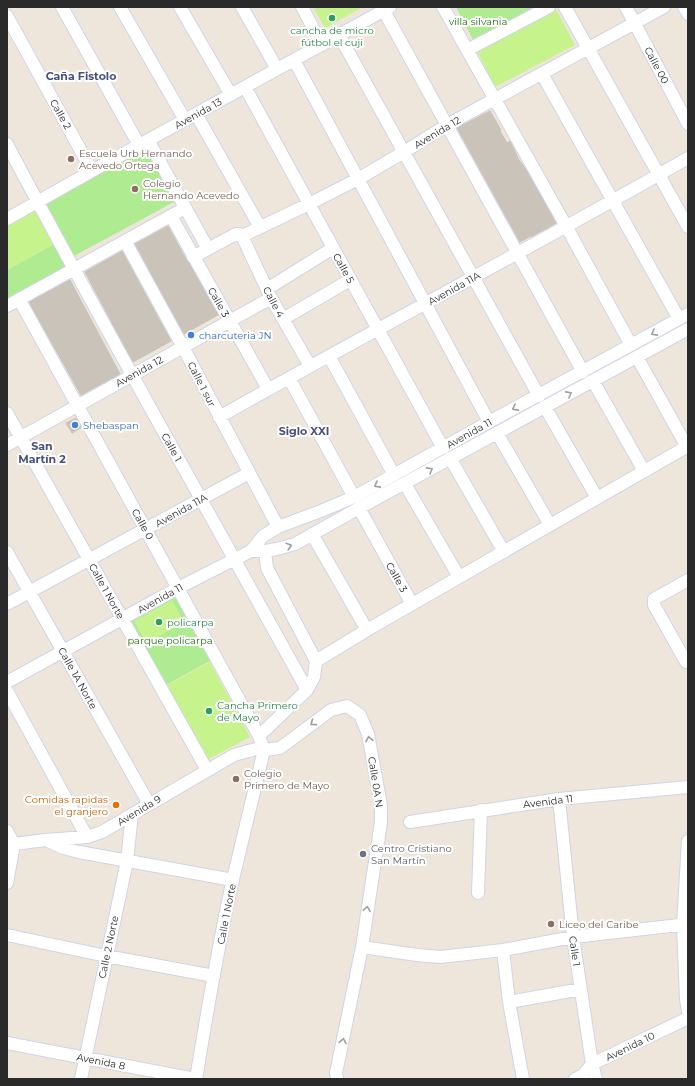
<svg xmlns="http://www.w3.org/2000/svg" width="695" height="1086" viewBox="0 0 695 1086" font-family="Montserrat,sans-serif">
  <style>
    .green { fill: #afeb91 }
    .pitch { fill: #c7f38c }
    .building { fill: #c9c3ba; stroke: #cac2b4 }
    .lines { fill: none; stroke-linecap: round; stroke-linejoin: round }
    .minor-casing { stroke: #d0d4e5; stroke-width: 14 }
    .minor { stroke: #fff; stroke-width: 12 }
    .oneway { stroke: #9f9f9f }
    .leisure-dot { fill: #2e9e5b; stroke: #fff; stroke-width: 1.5 }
    .education-dot { fill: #8d6e63; stroke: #fff; stroke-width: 1.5 }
    .shop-dot { fill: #3f7fe0; stroke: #fff; stroke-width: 1.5 }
    .food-dot { fill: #e8710a; stroke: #fff; stroke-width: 1.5 }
    .worship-dot { fill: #6b7280; stroke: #fff; stroke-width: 1.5 }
    .labels { text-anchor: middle; stroke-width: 4; stroke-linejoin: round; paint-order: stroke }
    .park-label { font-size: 10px; fill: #257012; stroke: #fff }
    .leisure-label { font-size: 10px; fill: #27864d; stroke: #fff; text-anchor: start }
    .street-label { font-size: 10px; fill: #2a2a2a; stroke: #fff }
    .education-label { font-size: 10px; fill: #785e54; stroke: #fff; text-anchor: start }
    .shop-label { font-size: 10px; fill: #366cbe; stroke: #fff; text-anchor: start }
    .food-label { font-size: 10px; fill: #c56008; stroke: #fff; text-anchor: end }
    .worship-label { font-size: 10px; fill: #5b616d; stroke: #fff; text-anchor: start }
    .neighbourhood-label { font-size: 11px; font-weight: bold; fill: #465080; stroke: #fff }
  </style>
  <rect width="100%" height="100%" fill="#eee6db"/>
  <path class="green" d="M456,7h78l-61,33z
    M143,144l31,58 -100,54 -30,-54z
    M56,243l13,23 -62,35v-31z
    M174,595l36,66 -44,24 -36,-67z"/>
  <path class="pitch" d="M313,7h50l-38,21z
    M556,9l19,36 -80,42 -18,-36z
    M36,207l20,36 -49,27v-46z
    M172,600l12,23 -38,20 -12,-22z
    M210,662l40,75 -43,23 -40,-75z"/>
  <path class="building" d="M490,111l11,19 -1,1 7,12 3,-2 9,19 7,9 30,54 -25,14v-1l-11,6 -63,-114z
    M168,226l19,35 2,2 29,52 -34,19 -49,-90z
    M122,251l49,90 -38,21 -48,-90z
    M70,280l50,94 -39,21 -52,-93z
    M76,418l5,10 -9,5 -6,-10z"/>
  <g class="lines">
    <defs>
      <path id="minor" d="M62,7l77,138
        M120,7l65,113
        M180,7l51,88
        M242,7l35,62
        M302,7l20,38
        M443,7l123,219 65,119
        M565,7l123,220
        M626,7l62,117
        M684,7l4,7
        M384,11l199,361
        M7,16l85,155
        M339,35l200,361
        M467,50l82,-43
        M294,60l195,362
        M542,74l137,245
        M245,87l198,361
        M196,114l64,113
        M148,140l60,109
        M7,144c47,90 96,178 145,267 52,93 103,187 155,279
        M171,216l97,173
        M7,219l85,-48 298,-164
        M242,236l29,62 39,68
        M125,241l58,106 95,180
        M193,257l43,-23h3l3,2 67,-32 49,-25 46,-27 43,-27 217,-118
        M267,289l66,-41
        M19,299l240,437 5,14
        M7,306l178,-98
        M283,319l67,-39
        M329,356l65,119
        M637,357l50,90
        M289,378l65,119
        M593,381l51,90
        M545,407l52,91
        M7,413l200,357
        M219,417c156,-88 314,-170 469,-259
        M497,433l53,92
        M7,445l264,-147
        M450,458l54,94
        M405,484l54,93
        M359,508l53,96
        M312,534l55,96
        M251,551h14l12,-2 18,-5 64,-36 329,-179
        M7,552l142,252
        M7,604l242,-131
        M316,661l51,-31 321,-184
        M686,662l-32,-57v-6l34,-19
        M7,682l171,-94 73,-37 12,-15 15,-9 43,-16 33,-14 135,-75 199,-108
        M7,691l80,146
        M259,736l48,-46 7,-13 2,-16 -49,-93 -2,-17
        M559,799l14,138 19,127 4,15
        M410,822l149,-23 129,-12
        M7,831l7,13 -7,39
        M48,841l15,7 16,4 154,28
        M688,841l-5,84 3,74 2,12
        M7,845l38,-5 42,-3 15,-5 132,-77 22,-6 8,1 16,-2 51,-38 16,-4 13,9 8,19 13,71v17l-19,125 -26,126 1,6
        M478,893l3,-83
        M7,935l99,21 108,20
        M362,947l55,8 23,2 63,-7 70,-13 115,-13
        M503,950l6,52 14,77
        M509,1002l72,-13
        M7,1043l188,36
        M81,1079l46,-218 5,-47
        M196,1079c11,-67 22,-134 37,-200 10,-43 21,-86 31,-129
        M575,1079l8,-4 9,-11 96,-46"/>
    </defs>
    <use href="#minor" class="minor-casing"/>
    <use href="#minor" class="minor"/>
  </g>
  <defs><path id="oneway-chevron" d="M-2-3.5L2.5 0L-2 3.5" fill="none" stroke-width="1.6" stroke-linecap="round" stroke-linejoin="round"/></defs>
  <g class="oneway">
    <use href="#oneway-chevron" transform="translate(654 333) rotate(152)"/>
    <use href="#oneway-chevron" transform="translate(569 394) rotate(-29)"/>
    <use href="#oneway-chevron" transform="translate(515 408) rotate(152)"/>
    <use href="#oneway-chevron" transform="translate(430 470) rotate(-29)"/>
    <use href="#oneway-chevron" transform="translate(377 485) rotate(152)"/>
    <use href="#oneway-chevron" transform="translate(289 546) rotate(-17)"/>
    <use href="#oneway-chevron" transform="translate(313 723) rotate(144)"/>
    <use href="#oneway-chevron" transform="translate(369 739) rotate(-101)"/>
    <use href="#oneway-chevron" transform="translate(367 909) rotate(-81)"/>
    <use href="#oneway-chevron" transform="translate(343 1041) rotate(-79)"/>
  </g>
  <g class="leisure-dot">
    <circle cx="332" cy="18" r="4"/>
    <circle cx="159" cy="622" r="4"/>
    <circle cx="209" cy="711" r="4"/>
  </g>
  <g class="education-dot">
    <circle cx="71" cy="159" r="4"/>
    <circle cx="135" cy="189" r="4"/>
    <circle cx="236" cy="779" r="4"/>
    <circle cx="551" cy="924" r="4"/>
  </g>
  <g class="shop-dot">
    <circle cx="191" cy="335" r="4"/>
    <circle cx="75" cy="425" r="4"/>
  </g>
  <circle class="food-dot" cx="116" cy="805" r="4"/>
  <circle class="worship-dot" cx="363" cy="854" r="4"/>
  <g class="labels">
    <g class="park-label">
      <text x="478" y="25">villa silvania</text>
      <text x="170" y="644">parque policarpa</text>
    </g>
    <g class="leisure-label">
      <text x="332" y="34" text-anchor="middle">cancha de micro<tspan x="332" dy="12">fútbol el cuji</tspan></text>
      <text x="167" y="626">policarpa</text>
      <text x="217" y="709">Cancha Primero<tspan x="217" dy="12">de Mayo</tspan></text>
    </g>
    <g class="street-label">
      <text transform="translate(657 65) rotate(62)" y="4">Calle 00</text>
      <text transform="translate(198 113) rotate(-29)" y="4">Avenida 13</text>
      <text transform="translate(61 114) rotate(61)" y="4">Calle 2</text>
      <text transform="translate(437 132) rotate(-31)" y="4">Avenida 12</text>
      <text transform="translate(344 268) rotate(61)" y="4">Calle 5</text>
      <text transform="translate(454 288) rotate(-29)" y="4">Avenida 11A</text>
      <text transform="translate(219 302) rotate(60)" y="4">Calle 3</text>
      <text transform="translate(274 302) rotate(62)" y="4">Calle 4</text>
      <text transform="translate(139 371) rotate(-29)" y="4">Avenida 12</text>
      <text transform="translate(202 384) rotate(63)" y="4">Calle 1 sur</text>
      <text transform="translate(469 433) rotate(-29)" y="4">Avenida 11</text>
      <text transform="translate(172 447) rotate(61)" y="4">Calle 1</text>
      <text transform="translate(181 510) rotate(-29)" y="4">Avenida 11A</text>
      <text transform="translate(143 524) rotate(61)" y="4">Calle 0</text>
      <text transform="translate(397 577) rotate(61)" y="4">Calle 3</text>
      <text transform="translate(107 591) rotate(61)" y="4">Calle 1 Norte</text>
      <text transform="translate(160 598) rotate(-29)" y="4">Avenida 11</text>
      <text transform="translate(78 678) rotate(61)" y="4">Calle 1A Norte</text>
      <text transform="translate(376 782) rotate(81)" y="4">Calle 0A N</text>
      <text transform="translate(548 801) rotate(-7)" y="4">Avenida 11</text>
      <text transform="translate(139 810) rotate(-31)" y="4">Avenida 9</text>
      <text transform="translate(226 914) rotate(-79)" y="4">Calle 1 Norte</text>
      <text transform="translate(108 947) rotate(-78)" y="4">Calle 2 Norte</text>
      <text transform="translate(575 951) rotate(82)" y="4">Calle 1</text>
      <text transform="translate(630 1046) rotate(-26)" y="4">Avenida 10</text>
      <text transform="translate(101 1061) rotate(11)" y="4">Avenida 8</text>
    </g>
    <g class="education-label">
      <text x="79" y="157">Escuela Urb Hernando<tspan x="79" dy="12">Acevedo Ortega</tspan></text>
      <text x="143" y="187">Colegio<tspan x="143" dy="12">Hernando Acevedo</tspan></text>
      <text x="244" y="777">Colegio<tspan x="244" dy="12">Primero de Mayo</tspan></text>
      <text x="559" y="928">Liceo del Caribe</text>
    </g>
    <g class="shop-label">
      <text x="199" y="339">charcuteria JN</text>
      <text x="83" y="429">Shebaspan</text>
    </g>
    <g class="food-label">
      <text x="108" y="803">Comidas rapidas<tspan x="108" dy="12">el granjero</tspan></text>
    </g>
    <g class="worship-label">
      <text x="371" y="852">Centro Cristiano<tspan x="371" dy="12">San Martín</tspan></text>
    </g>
    <g class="neighbourhood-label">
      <text x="81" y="80">Caña Fistolo</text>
      <text x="304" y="435">Siglo XXI</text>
      <text x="42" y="450">San<tspan x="42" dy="13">Martín 2</tspan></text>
    </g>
  </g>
  <rect width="695" height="1086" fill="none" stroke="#2a2a2a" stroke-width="16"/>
</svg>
